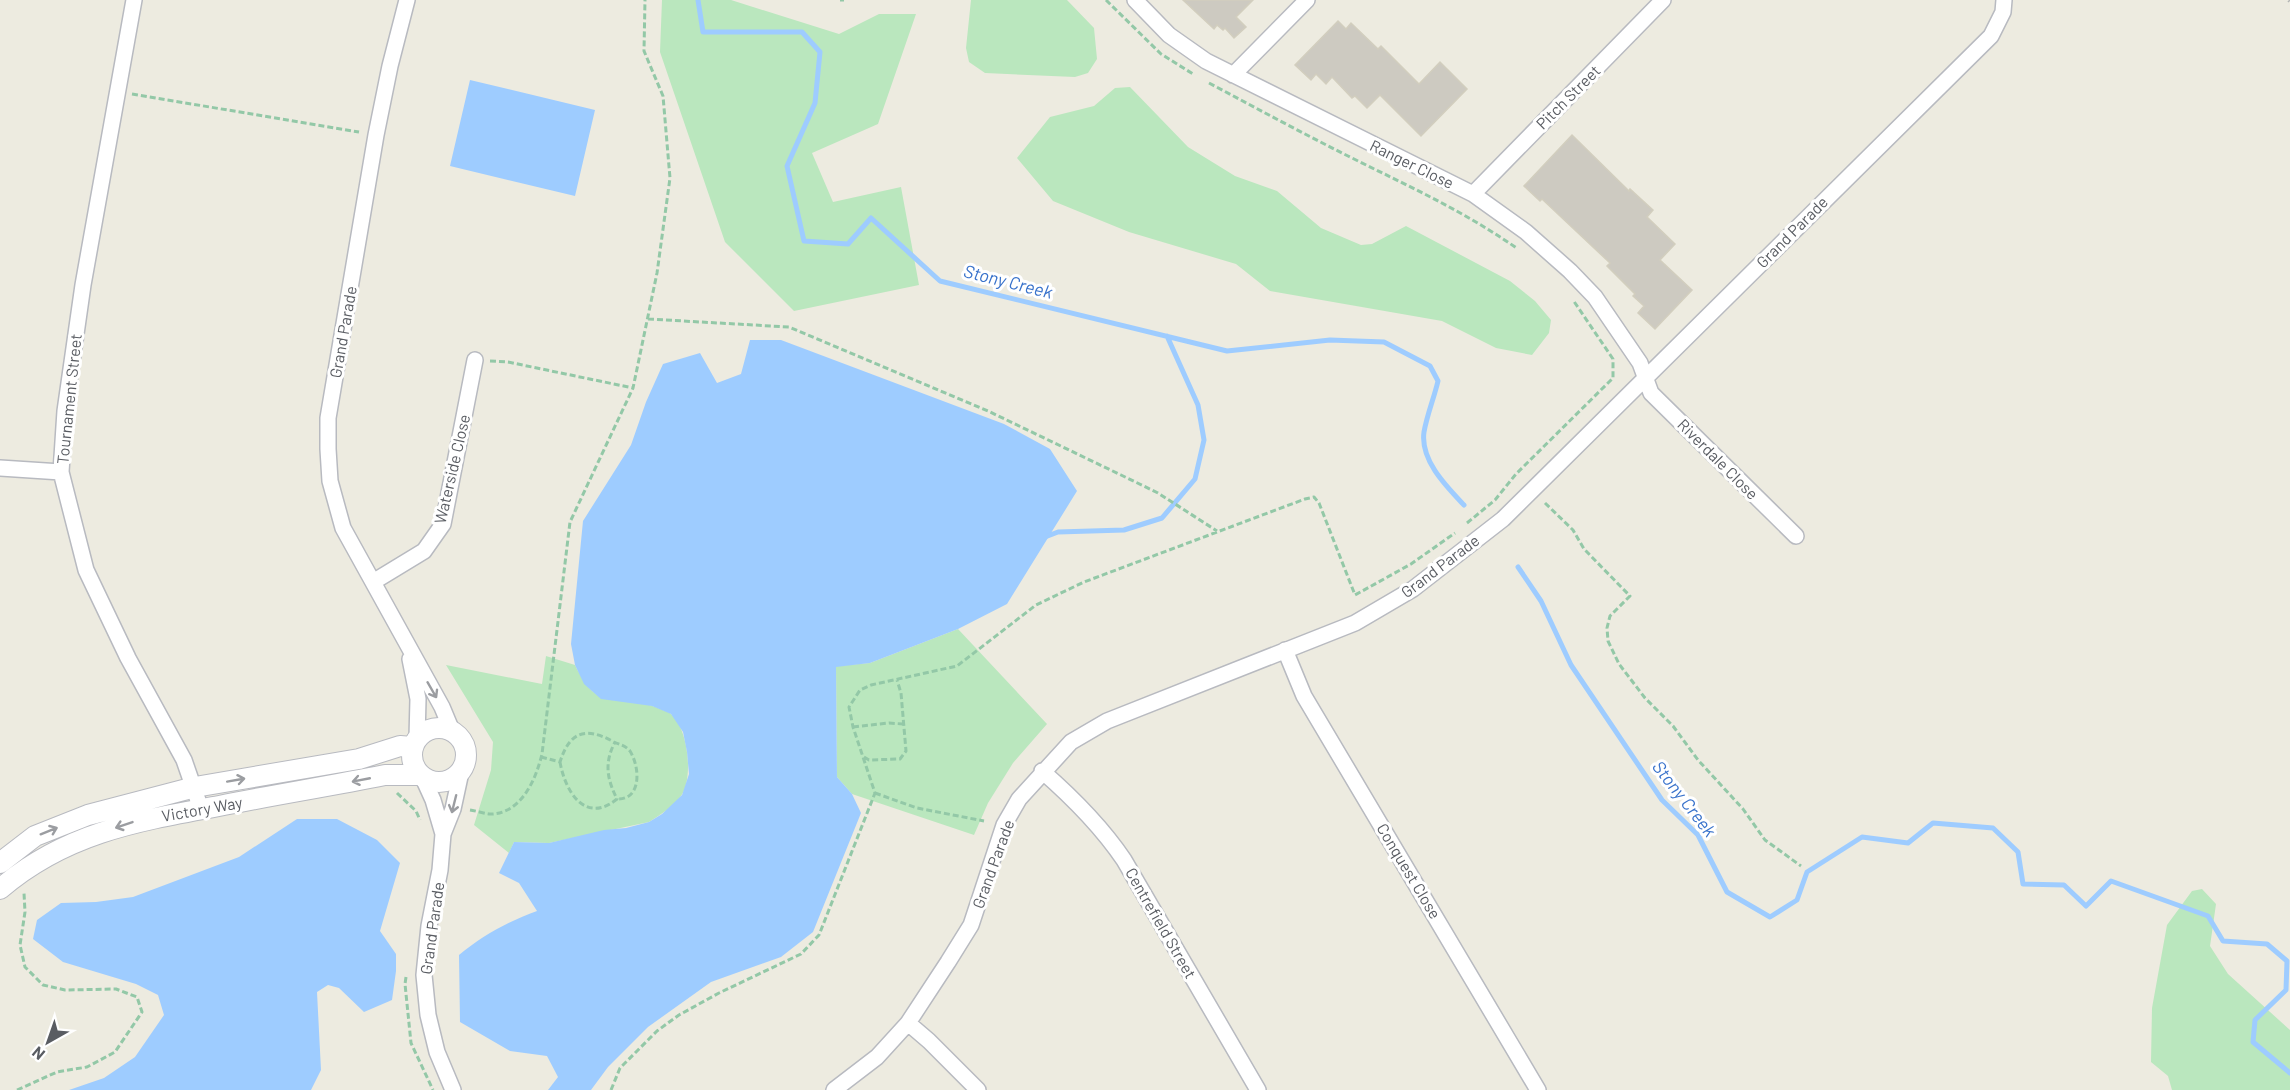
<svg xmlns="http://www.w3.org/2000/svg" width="2290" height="1090" viewBox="0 0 2290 1090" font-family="Barlow,sans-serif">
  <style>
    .green { fill: #bae7be }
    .water { fill: #9eccff }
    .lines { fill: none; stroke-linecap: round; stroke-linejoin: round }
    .stream { stroke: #9eccff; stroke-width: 5 }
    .building { fill: #cdcac1; stroke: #d2cebe; stroke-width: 1.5 }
    .minor-casing { stroke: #b8bac0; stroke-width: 18 }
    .tertiary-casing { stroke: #b8bac0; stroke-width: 22 }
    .path { stroke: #93c8a7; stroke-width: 3; stroke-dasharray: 6 3; stroke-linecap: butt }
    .minor { stroke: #fff; stroke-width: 15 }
    .tertiary { stroke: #fff; stroke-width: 20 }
    .rail { stroke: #b4b5b5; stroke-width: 4.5; stroke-dasharray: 1.5 8; stroke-linecap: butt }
    .oneway { stroke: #9b9da1 }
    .labels { text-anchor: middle; stroke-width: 6; stroke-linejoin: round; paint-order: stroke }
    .street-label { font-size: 16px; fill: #595c62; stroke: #fff }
    .water-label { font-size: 18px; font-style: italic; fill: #3872cb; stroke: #fff }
  </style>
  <rect width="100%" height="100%" fill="#edebe0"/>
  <path class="green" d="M662,0h69l108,34 40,-20h37l-38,110 -66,29 21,49 68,-15 18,98 -125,26 -69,-69 -65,-190z
    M971,0h96l27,28 3,31 -9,14 -13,4 -90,-4 -16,-11 -3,-14z
    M1130,87l58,60 47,29 42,15 44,37 40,17 11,-1 34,-18 104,55 25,20 16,19 -2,13 -17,22 -36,-7 -54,-27 -172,-30 -34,-27 -107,-32 -76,-31 -36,-43 33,-41 44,-11 21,-18z
    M958,629l89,95 -34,39 -25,40 -14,32 -122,-41 -15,-17 -1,-111 34,-3z
    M546,656l29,9c25,52 41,26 83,43 3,2 10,3 13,6 17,14 23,64 10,82 -8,11 -21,19 -32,26l-100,21 -35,-1 -5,11 -35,-28 17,-55 2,-28 -47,-77 96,19z
    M2202,889l14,15 -6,42 18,28 62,56v60h-118l-4,-14 -17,-14 1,-54 15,-83 25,-34z"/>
  <path class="water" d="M470,80l125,30 -20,86 -125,-30z
    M750,340h31l223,84 46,25 27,42 -70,113 -49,25 -88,34 -34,4 1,110 15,17 9,19 -48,119 -32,25 -70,25 -63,45 -40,40 -17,23h-43l10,-13 -11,-21 -37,-5 -50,-29 -1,-67c23,-19 50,-34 78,-44l-18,-28 -20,-10 15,-31 35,1 55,-13 22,-2 23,-6 13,-8 20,-19 7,-21 -2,-22 -4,-20 -12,-18 -19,-8 -51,-7 -17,-15 -9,-19 -4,-21 12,-123 48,-76 15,-43 17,-38 37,-11 17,30 24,-9z
    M297,819h40l40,21 23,23 -20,68 16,23v17l-4,29 -28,12 -25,-24 -11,-3 -11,7 4,78 -10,20h-242l35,-12 31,-21 29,-42 -6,-20 -22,-11 -73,-22 -30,-23 4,-19 24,-17 35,-1 37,-5 106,-40z"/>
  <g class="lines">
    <path class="stream" d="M698,0l5,32h99l18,20 -5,51 -28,63 17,75 44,3 23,-26 69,63 287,70 103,-11 54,2 46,24 8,15c-4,17 -11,34 -14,51 -4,28 22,54 40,73
      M1045,537l13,-5 66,-2 38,-12 33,-39 9,-39 -6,-35 -31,-69
      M1518,567l23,34 30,64 91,135 36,35 29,57 43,25 27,-17 10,-28 55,-35 46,6 25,-20 60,5 25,24 5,32 41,1 22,21 25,-25 97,35 15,25 44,3 20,17 -1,29 -31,30 -2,22 37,31"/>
  </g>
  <path class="building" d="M1183,0h70l-17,17 10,10 -12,11 -9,-10 -2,2 -6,-5 -3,4z
    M1338,21l8,8 5,-6 27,26 3,-3 38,38 21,-22 27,27 -46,47 -41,-41 -13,13 -12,-12 -3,2 -20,-21 -6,7 -10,-10 -5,6 -16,-15z
    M1572,135l57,56 1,-2 23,21 -6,7 28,27 -15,16 32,30 -37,39 -17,-16 6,-7 -11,-10 2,-2 -28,-28 3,-3 -68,-64 -2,2 -16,-15z"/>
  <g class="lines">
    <defs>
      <path id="minor" d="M134,0l-51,285 -18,126 -4,61 25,98 42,88 56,102 17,49
        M407,0l-17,66 -14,69 -48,283v31l2,32 13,47 99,179 10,24
        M1135,0l34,35 37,26 267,133 53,38 44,39 25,26 45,66 11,30 145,143
        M1233,75l74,-75
        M1473,194l190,-194
        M0,468l61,4
        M373,582l51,-31 19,-27 32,-164
        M1285,650l19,46 234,394
        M410,659l8,40 -1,39
        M1042,771c31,27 59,55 82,89l134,230
        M423,778l10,22 10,34
        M908,1023l21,18 49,49
        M453,1090l-16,-38 -9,-37 -4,-40 5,-49 11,-56 3,-36 10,-25 8,-37
        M834,1090l43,-33 31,-34 40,-61 23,-37 33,-100 15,-26 52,-57 36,-21 248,-98 58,-34 90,-70 488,-483 12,-24 1,-12"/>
      <path id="tertiary" d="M412 755a27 27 0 1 1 54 0a27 27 0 1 1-54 0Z
        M0,863l35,-27 53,-21 107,-28 164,-28 41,-13 12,1
        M0,889c65,-56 137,-68 219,-83 55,-11 111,-20 166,-31h34"/>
    </defs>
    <use href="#minor" class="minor-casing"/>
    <use href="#tertiary" class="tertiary-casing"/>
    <path class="path" d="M840,0h4
      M1106,0l55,54 32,20
      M1209,83c47,25 93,50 139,73 60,30 114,54 170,93
      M132,94l227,38
      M648,319l141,8 199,84 133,64 37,18 59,38
      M490,361l18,1 125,26
      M1545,503l28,27 11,19 46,47 -20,20 -3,12 1,13 11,23 26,34 28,28 25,34 45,49 22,31 36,26
      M1467,523l28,-23 21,-26 97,-96v-19l-40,-59
      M853,727l36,-4 14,1
      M541,757l19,5c10,-32 27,-35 54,-20 6,3 11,3 16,9 10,16 12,49 -13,48
      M864,757l5,3 31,-1 6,-8 -5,-58 -4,-13
      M560,762c5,29 25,63 57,37 -10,-20 -13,-36 -2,-57
      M397,793l19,18 4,9
      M875,793l42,15 67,13
      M470,810c6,1 13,3 19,4 32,1 47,-35 53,-60l28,-232 63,-134 24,-115 13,-95 -7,-82 -19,-45 1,-51
      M406,977l-1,7 6,59 22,47
      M17,1090l40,-18 30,-5 28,-15 27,-40 -5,-15 -21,-8 -51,1 -22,-5 -18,-18 -5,-22 5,-33 -1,-19
      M611,1090l9,-22 37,-37 22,-16 40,-22 82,-39 18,-19 56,-142 -22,-66 -4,-20 11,-17 11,-5 86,-19 79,-61 48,-23 221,-83 9,-2 5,6 36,92 56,-31 44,-31"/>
    <use href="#minor" class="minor"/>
    <use href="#tertiary" class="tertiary"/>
    <path class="rail" d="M2289,0l1,1"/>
  </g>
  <defs><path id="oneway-shaft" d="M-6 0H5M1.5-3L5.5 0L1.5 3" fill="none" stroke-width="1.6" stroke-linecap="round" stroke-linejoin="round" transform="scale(1.5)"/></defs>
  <g class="oneway">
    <use href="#oneway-shaft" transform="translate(432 690) rotate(60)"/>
    <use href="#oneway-shaft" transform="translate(236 780) rotate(-10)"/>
    <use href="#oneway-shaft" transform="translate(361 780) rotate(169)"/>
    <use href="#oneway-shaft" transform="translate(454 804) rotate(104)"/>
    <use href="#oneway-shaft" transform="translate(124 825) rotate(161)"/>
    <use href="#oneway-shaft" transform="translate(49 831) rotate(-22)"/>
  </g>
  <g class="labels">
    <g class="street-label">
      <text transform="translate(1568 97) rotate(-45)" y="6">Pitch Street</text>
      <text transform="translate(1412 164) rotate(26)" y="6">Ranger Close</text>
      <text transform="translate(1792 232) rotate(-45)" y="6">Grand Parade</text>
      <text transform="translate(343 332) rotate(-80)" y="6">Grand Parade</text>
      <text transform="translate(69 399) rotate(-84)" y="6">Tournament Street</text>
      <text transform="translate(1718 459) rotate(45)" y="6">Riverdale Close</text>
      <text transform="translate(452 469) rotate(-77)" y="6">Waterside Close</text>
      <text transform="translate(1440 566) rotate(-37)" y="6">Grand Parade</text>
      <text transform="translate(202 809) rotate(-10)" y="6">Victory Way</text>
      <text transform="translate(993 864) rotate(-70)" y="6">Grand Parade</text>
      <text transform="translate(1409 871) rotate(59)" y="6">Conquest Close</text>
      <text transform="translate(1161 923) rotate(60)" y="6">Centrefield Street</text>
      <text transform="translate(432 928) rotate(-82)" y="6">Grand Parade</text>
    </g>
    <g class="water-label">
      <text transform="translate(1008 282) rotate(14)" y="6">Stony Creek</text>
      <text transform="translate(1684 799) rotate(52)" y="6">Stony Creek</text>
    </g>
  </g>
  <g transform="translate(48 1042) rotate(220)" stroke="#ffffff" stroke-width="4.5" paint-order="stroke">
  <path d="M0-4.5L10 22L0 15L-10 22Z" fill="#595c62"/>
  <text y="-9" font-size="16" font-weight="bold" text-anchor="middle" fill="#595c62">N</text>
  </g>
</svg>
